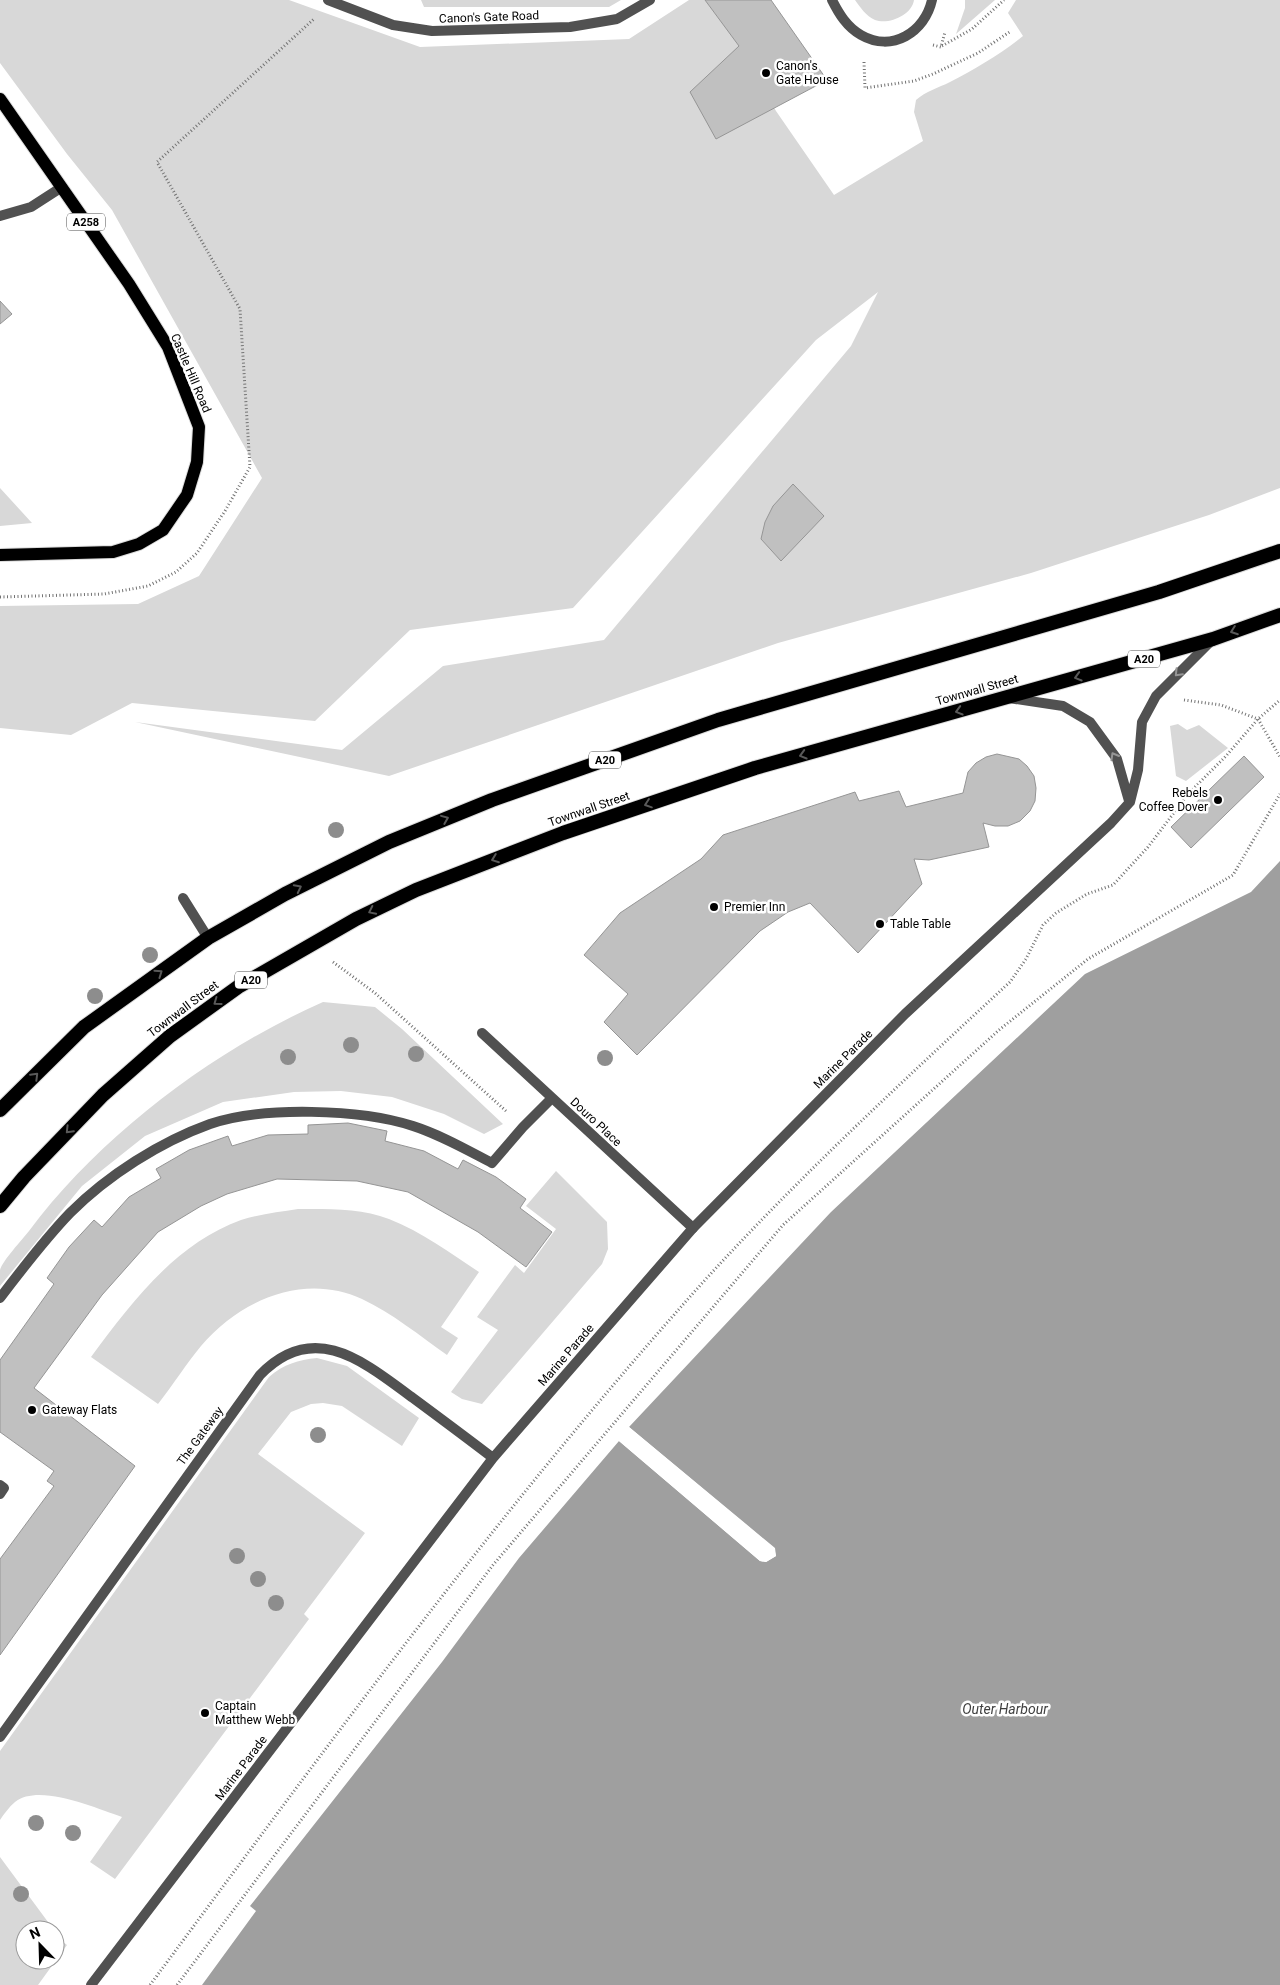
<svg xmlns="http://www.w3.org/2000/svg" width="1280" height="1985" viewBox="0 0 1280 1985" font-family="Roboto,sans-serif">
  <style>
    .green { fill: #d8d8d8 }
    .water { fill: #9f9f9f }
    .pier { fill: #fff }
    .building { fill: #c0c0c0; stroke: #959595 }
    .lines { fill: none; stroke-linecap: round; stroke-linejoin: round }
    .primary-casing { stroke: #dbdbdb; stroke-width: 14 }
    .trunk-casing { stroke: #dbdbdb; stroke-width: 16 }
    .path { stroke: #737373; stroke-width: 3; stroke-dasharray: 1 2.5; stroke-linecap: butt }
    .service { stroke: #515151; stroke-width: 10 }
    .minor { stroke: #515151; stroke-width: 10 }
    .primary { stroke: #000; stroke-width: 12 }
    .trunk { stroke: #000; stroke-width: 14 }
    .tree { fill: #8d8d8d }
    .oneway { stroke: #595959 }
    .oneway2 { stroke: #979797 }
    .poi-dot { fill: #000; stroke: #fff; stroke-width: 2 }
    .labels { text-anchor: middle; stroke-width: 5; stroke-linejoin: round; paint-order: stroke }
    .shield { fill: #fff; stroke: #4c4c4c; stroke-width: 1 }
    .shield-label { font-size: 11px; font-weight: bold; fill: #000 }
    .street-label { font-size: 12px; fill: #000; stroke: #fff }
    .poi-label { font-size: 12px; fill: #000; stroke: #fff; text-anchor: start }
    .water-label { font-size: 14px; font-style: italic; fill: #404040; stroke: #fff }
  </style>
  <rect width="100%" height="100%" fill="#fff"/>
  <path class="green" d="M0,0h289l131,47 209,-8 60,-39h16l34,45 37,66 58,84 89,-54 -9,-29 2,-12c10,-9 22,-12 34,-18 25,-13 51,-28 73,-46l-15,-23 8,-13h264v488l-71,27 -178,58 -253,70 -389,133 -254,-54 207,28 101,-84 161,-26 247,-294 27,-54 -62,48 -243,268 -163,22 -95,91 -183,-18 -61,32 -71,-7v-122l138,-2 61,-28 63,-98 -150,-268 -45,-56 -67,-91z
    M421,0h200l-12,7h-185z
    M855,0h59c-2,15 -25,25 -39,20 -9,-4 -15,-13 -20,-20z
    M965,0h30l-39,34 9,-26z
    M0,488l32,35 -32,3z
    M1178,724l9,6 12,-5 29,23 -42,33 -10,-5 -6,-50z
    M323,1002l52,5 27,22 101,95 -19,10 -40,-20 -52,-17 -51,-6 -47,1 -71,10 -78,34 -63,50 -82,100c0,-5 0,-11 0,-16 3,-10 22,-30 29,-39 72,-96 185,-181 294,-229z
    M556,1171l51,51 1,27 -6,15 -120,140 -20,-5 -11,-7 47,-62 -21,-13 38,-52 9,8 32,-44 -30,-23z
    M298,1209c30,0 63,-1 91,10 33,13 61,34 90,53l-38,55 17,11 -11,17c-27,-19 -55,-42 -85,-56 -58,-27 -122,1 -161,47 -15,18 -28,39 -43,58l-67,-47c40,-54 84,-113 150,-137 19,-6 38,-8 57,-11z
    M317,1358l30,8 72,52 -17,28 -60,-40 -19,-3 -12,1 -20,8 -33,42 107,79 -61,81 5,5 -194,260 -25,-17 32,-45c-27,-9 -83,-34 -107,-15 -6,5 -11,12 -15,18v-69l269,-374c15,-13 29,-17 48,-19z
    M0,1857l48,65 -4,6 2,2h-21v30h30v-24l12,9 -29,40h-38z"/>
  <path class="water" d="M1280,861v1124h-1078l54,-74 -6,-5 192,-244 77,-104 100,-117 141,120 6,1 10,-6 -2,-8 -145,-121 202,-215 254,-238 166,-82z"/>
  <path class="pier" d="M629,1427l146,121 1,8 -10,6 -6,-1 -141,-120 1,-2 141,120 4,1 8,-5 -1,-6 -144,-120z"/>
  <path class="building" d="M705,0h66l56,80 -111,59 -26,-47 49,-46z
    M0,301l12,13 -12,10z
    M793,484l31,32 -43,45 -20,-22 4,-17 8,-16z
    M997,754l22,5 8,7 7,10 2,12 -1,13 -5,10 -10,10 -12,5h-13l-12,-3 6,24 -60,13 -15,-1 8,25 -64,69 -48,-50 -22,9 -28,19 -123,124 -33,-33 24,-28 -44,-39 36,-42 81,-54 22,-24 132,-43 4,9 40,-10 7,16 57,-14 5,-21 8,-9 10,-6z
    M1244,756l20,21 -73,71 -20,-21z
    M348,1123l39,8 -2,10 39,10 34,18 5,-9 33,17 30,22 -6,9 32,24 -26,35 -48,-35 -70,-40 -51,-11 -80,-2 -50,15 -26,12 -43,26 -56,63 -68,93 101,78 -135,189v-96l54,-73 -7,-5 7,-10 -54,-39v-72l54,-76 -7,-6 22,-31 25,-27 8,7 27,-30 32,-19 -5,-9 33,-19 39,-14 4,10 36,-11 40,-1v-9z"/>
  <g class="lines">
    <defs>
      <path id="primary" d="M0,99l129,185 39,63 31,80 -2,35 -10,33 -24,35 -24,14 -26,8 -113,3"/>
      <path id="trunk" d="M0,1110l84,-83 124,-89 77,-44 104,-52 103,-42 226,-80 441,-128 121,-41
        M0,1206l24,-29 79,-82 67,-59 68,-49 118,-68 60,-29 147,-57 192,-65 458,-129 67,-24"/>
    </defs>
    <use href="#primary" class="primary-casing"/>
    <use href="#trunk" class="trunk-casing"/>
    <path class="path" d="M933,45l8,2 4,-15
      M942,46l30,-17 32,-29
      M864,62l1,26 49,-7 19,-7 45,-21 33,-22
      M0,597l104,-3 44,-8 28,-14 21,-19 28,-42 25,-44 -10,-158 -83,-147 158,-144
      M1184,700l37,5 37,14 22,38
      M333,962l42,31 131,118
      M150,1985c178,-240 355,-483 555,-705 96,-105 201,-202 305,-298l16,-23 17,-34 13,-12 31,-19 26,-9 35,-38 41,-54 37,-37 32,-37 22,-19
      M177,1985l316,-420 290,-340 216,-195 89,-71 145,-84 47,-81"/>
    <path class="service" d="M328,0l65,25 39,6 138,-4 47,-8 33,-19
      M832,0c7,14 15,27 29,35 31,18 64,-3 71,-35
      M183,898l25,40
      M482,1033l211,195
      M0,1298c22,-29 45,-59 70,-85 38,-38 90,-71 140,-89 52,-18 151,-15 203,2 28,9 54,24 79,37l31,-36 29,-29
      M0,1485l4,3 -4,6"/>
    <path class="minor" d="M0,216l31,-9 31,-20
      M1009,698l54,8 27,16 27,37 12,42
      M0,1737l260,-362c54,-56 104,-13 153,23 27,20 54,40 80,60
      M91,1985l402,-527 200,-230 212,-214 206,-191 19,-21 8,-32 4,-48 14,-26 55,-55"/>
    <use href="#primary" class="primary"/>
    <use href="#trunk" class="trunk"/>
  </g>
  <g class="tree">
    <circle cx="336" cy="830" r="8"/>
    <circle cx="150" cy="955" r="8"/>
    <circle cx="95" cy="996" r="8"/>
    <circle cx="351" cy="1045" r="8"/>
    <circle cx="416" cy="1054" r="8"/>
    <circle cx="288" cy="1057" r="8"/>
    <circle cx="605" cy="1058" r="8"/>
    <circle cx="318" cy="1435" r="8"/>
    <circle cx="237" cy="1556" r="8"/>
    <circle cx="258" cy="1579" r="8"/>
    <circle cx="276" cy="1603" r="8"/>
    <circle cx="36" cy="1823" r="8"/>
    <circle cx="73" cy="1833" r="8"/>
    <circle cx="21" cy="1894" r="8"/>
  </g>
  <defs><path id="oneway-chevron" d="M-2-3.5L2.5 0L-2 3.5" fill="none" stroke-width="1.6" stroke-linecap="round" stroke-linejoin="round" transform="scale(1.25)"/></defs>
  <g class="oneway">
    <use href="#oneway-chevron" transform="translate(1234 631) rotate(160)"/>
    <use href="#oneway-chevron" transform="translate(1078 677) rotate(164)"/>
    <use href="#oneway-chevron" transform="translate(959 711) rotate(164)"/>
    <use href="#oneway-chevron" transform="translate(803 755) rotate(164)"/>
    <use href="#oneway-chevron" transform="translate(648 804) rotate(161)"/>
    <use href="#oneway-chevron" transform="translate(445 819) rotate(-22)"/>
    <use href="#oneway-chevron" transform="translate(495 859) rotate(159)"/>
    <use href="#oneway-chevron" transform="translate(298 888) rotate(-27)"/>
    <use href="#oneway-chevron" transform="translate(372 911) rotate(154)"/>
    <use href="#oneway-chevron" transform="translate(159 973) rotate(-35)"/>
    <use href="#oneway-chevron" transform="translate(217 1002) rotate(144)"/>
    <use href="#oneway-chevron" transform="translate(35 1076) rotate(-45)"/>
    <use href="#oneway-chevron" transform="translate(69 1130) rotate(134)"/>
  </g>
  <g class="oneway2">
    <use href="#oneway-chevron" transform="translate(1178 673) rotate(134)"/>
    <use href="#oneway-chevron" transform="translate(1114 756) rotate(-120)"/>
  </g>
  <g class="poi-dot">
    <circle cx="766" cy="73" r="5"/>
    <circle cx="1218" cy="800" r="5"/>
    <circle cx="714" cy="907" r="5"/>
    <circle cx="880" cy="924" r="5"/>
    <circle cx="32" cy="1410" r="5"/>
    <circle cx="205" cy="1713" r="5"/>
  </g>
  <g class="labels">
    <g class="shield">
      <rect x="67" y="213.5" width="38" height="17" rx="4"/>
      <rect x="1128" y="650.5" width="32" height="17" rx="4"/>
      <rect x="589" y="751.5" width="32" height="17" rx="4"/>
      <rect x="235" y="971.5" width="32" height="17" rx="4"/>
    </g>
    <g class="shield-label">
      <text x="86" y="226">A258</text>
      <text x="1144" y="663">A20</text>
      <text x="605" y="764">A20</text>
      <text x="251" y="984">A20</text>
    </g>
    <g class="street-label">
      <text transform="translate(489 17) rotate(-2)" y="4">Canon's Gate Road</text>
      <text transform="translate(191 373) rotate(67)" y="4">Castle Hill Road</text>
      <text transform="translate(977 690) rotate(-16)" y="4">Townwall Street</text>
      <text transform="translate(589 809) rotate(-19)" y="4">Townwall Street</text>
      <text transform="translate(183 1009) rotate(-37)" y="4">Townwall Street</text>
      <text transform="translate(843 1059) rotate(-45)" y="4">Marine Parade</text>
      <text transform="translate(596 1122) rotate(43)" y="4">Douro Place</text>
      <text transform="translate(566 1355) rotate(-49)" y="4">Marine Parade</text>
      <text transform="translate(200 1436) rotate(-54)" y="4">The Gateway</text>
      <text transform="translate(241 1768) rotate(-53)" y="4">Marine Parade</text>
    </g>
    <g class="poi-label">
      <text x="776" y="70">Canon's<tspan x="776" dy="14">Gate House</tspan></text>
      <text x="1208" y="797" text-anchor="end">Rebels<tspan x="1208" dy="14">Coffee Dover</tspan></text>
      <text x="724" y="911">Premier Inn</text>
      <text x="890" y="928">Table Table</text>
      <text x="42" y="1414">Gateway Flats</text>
      <text x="215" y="1710">Captain<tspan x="215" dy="14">Matthew Webb</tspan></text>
    </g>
    <g class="water-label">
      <text x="1005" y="1714">Outer Harbour</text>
    </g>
  </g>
  <g transform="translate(40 1945) rotate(337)"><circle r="24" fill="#ffffff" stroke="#999999"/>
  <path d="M0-4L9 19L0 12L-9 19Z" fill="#000000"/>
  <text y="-8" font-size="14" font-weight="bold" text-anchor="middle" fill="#000000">N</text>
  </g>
</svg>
